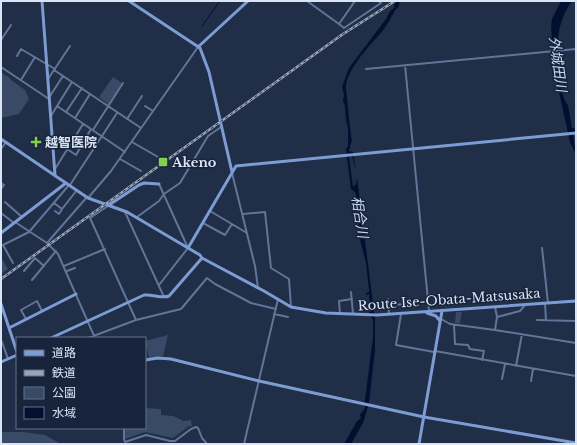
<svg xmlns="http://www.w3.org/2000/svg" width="577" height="445" viewBox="0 0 577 445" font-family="'Libre Baskerville','Noto Sans JP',serif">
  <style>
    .green { fill: #394a67 }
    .water { fill: #010f31 }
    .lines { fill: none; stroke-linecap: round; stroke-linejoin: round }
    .stream { stroke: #010f31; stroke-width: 1 }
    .street { stroke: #617597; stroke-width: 2 }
    .secondary { stroke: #7c9cd3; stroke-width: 3 }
    .rail-casing { stroke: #99a4b7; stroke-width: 2.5 }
    .rail { stroke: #17243c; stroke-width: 1; stroke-dasharray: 3; stroke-linecap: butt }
    .poi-dot { fill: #83d04e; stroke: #17243c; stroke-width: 1.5 }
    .labels { text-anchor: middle; stroke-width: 3; stroke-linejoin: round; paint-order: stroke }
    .poi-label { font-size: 13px; font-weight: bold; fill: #dae4f4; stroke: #17243c; text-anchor: start }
    .street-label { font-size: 13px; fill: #dae4f4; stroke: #17243c }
    .water-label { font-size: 14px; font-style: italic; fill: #cad9f4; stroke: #17243c }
  </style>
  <rect width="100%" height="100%" fill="#202e47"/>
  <path class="green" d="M1,72l9,6 1,2 14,10 4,9 -10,15 -18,4z
    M113,77l9,6 -13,21h-1l-9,-7z
    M1,257l7,12 -7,5z
    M456,312h6l-2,11h-5z
    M168,335l-5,21 -14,2 -4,-17z
    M145,408l16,1v6l12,1 11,5 7,-1 1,6h-3l-16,12 -28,-6 -20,7v-11h20z
    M1,432h22l22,3 16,9h-60z"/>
  <path class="water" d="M395,1h5l-2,7 -2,1c-5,8 -10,19 -17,26 -10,11 -35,38 -33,54 2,17 3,35 6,53h-1l-2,9 4,1 3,19 -4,-15 -3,1 4,30 3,-3 1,-6 18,141v30l-6,54 -6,20 -12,21h-7l13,-23 4,-3 -1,-3 5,-7 -1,-6 1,-2 8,-63v-17l-4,-8h2l-2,-18 -3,1v-2l3,-1v-2l-3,-27 -7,-27 -1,-35 -3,-9 -4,-3 -5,-40 2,-3v-18l-2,-8 -1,-14 -2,-5 1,-7 -2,-7 7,-19 37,-49 4,-8 4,-3z
    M561,1h11c-9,12 -15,30 -14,45 0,8 3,15 5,22l-4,-1c-1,8 3,32 9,38l4,23 4,1v3l-3,3 3,20 -6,-13 -14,-64 1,-20 -5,-18 -1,-14 1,-7z"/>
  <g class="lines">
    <path class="stream" d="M202,26l18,-25"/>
    <path class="street" d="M307,1l32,23 16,-23
      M339,24l5,4 37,-25 -3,-2
      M1,40l10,-15
      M17,56l4,-7 34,20
      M405,65l24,246
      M1,67l48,32
      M366,69l210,-20
      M54,70l87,58
      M48,79l22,-33
      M21,80l14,-23
      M50,96l13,-20
      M57,106l15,-24
      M145,106l8,5
      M66,112l16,-24
      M51,116l6,-10 68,46
      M75,118l15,-24
      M127,119l15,-23
      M93,130l30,-47
      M132,142l26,15
      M61,145l15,10 15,-26
      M1,149l5,-7
      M120,159l21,12
      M55,169l28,-45
      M232,173l23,93 3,22
      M1,183l3,2 -3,4
      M159,184l29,64 -29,37
      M70,185l47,-72
      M88,198l23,-27 87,-124
      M5,202l17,15
      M54,203l8,6 15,-19
      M108,206l-18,12 46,102
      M55,211l4,3 3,-5
      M210,211l37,22
      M125,212l39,85
      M1,213l13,10
      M243,214l22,-2 6,56 18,11 2,28
      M137,217l22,-16 5,-7 16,-11 28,-47 13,-9
      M15,222l32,21 11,11 37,84
      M203,223l22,12 7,-11
      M47,243l40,-46
      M3,245l10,18
      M1,246l28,-14 40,-47
      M542,248l6,55
      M64,266l41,-17
      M24,271l11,-13 9,8
      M67,271l8,-3
      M32,280l24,-29
      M351,292l2,22
      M388,299l1,15
      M545,304l1,16
      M377,306l30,-2
      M495,307l2,10 -2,13
      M274,314l14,3
      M340,314l-1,-13 13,-2
      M401,314l-5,31 38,7
      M497,317l23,-6 5,-6
      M26,319l-5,-9 16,-9 5,10
      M441,319l9,5 45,6 81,13
      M537,320l39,1
      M454,325l1,19 13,1 2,4 14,2 -2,9
      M88,338l48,-18 45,-11 26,-31 8,6 36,19 25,6
      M2,342l6,17
      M435,351l141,25
      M516,366l6,-32
      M502,379l3,-15
      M531,381l2,-12
      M124,428v11l1,3 21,-7 24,6h5l16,-12 5,-2 2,1 4,10 5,6
      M244,444l34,-145"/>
    <path class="secondary" d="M42,1l13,174
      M129,1l71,47 9,24 23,100
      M198,47l50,-46
      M1,139l87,59 39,14 73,43 2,3 62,33 27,16 35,6 51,2 199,-14
      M109,205l30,-20 5,-2 15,1
      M1,233l65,-50
      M188,248l48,-82 340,-33
      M1,304l16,48
      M427,313l9,3 4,5
      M9,328l67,-34
      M51,338l93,-43c9,-1 17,4 25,1l33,-38
      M145,360l13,-2 13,1 88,22 165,36 152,26
      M1,362l16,-7
      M419,444l23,-133"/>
    <defs>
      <path id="rail" d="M1,279l342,-245 52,-33"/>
    </defs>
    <use href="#rail" class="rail-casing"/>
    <use href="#rail" class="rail"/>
  </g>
  <g class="poi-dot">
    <path d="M34 136h4v4h4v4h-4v4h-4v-4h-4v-4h4z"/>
    <rect x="158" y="157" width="10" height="10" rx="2"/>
  </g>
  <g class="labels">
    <g class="poi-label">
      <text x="45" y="147">越智医院</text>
      <text x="172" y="167">Akeno</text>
    </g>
    <g class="street-label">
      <text transform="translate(449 299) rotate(-4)" y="5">Route Ise-Obata-Matsusaka</text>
    </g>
    <g class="water-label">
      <text transform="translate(558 64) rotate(82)" y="5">外城田川</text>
      <text transform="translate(360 217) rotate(81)" y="5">相合川</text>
    </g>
  </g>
  <rect width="577" height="445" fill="none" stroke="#dae4f4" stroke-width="4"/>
  <rect x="16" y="337" width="130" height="92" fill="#17243c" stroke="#657186"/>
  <rect x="24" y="350" width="20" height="6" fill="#7c9cd3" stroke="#657186"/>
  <text x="52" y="357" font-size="12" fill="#dae4f4">道路</text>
  <rect x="24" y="370" width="20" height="6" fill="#99a4b7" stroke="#657186"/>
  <text x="52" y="377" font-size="12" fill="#dae4f4">鉄道</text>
  <rect x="24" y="387" width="20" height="12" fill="#394a67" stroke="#657186"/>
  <text x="52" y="397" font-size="12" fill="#dae4f4">公園</text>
  <rect x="24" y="407" width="20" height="12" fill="#010f31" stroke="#657186"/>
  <text x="52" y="417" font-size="12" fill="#dae4f4">水域</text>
</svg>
